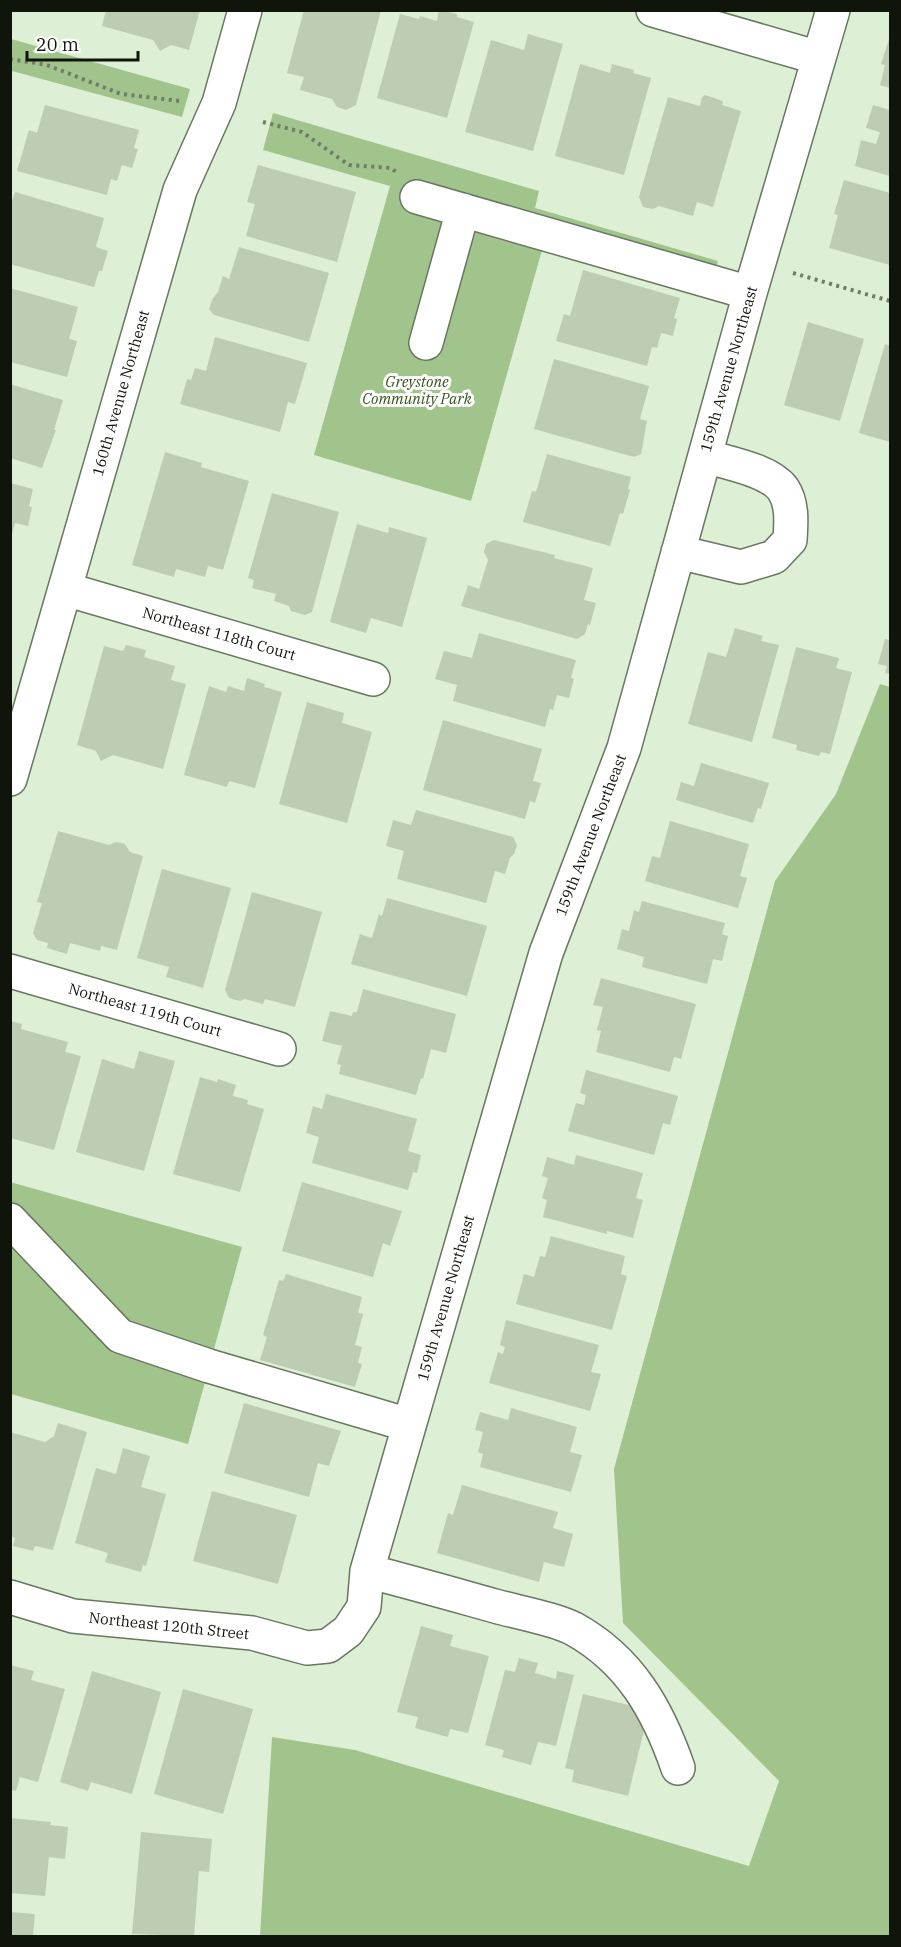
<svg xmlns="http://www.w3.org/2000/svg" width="901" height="1947" viewBox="0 0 901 1947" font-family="'IBM Plex Serif',serif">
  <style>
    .green { fill: #a1c48c }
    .building { fill: #bccdb3 }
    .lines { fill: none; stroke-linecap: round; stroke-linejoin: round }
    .minor-casing { stroke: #68775f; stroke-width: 36 }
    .path { stroke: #707c6a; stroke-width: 4; stroke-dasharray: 3 4.5; stroke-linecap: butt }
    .minor { stroke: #fff; stroke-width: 33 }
    .labels { text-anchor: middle; stroke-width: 6; stroke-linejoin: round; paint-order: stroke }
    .street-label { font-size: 15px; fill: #10150c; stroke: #fff }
    .park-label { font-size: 15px; font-style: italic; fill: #34551b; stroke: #fff }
  </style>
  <rect width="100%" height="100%" fill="#ddefd4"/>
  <path class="green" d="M11,39l179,50 -8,28 -170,-46 -1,4z
    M273,113l266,78 -4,17 183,53 -9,35 -167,-46 -71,251 -157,-46 76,-269 -127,-36z
    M880,684l10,3v1249h-630l12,-199 83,13 394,116 30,-85 -156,-158 -9,-154 161,-588 61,-87z
    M10,1182l232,65 -54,197 -177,-50z"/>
  <path class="building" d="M106,10h94l-11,40 -18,-5 -11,6 -7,-11 -51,-14z
    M304,10h77l-25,95 -10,5 -9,-3 -5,-8 -32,-9 4,-13 -17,-4z
    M439,10l18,4v3l17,5 -27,96 -70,-20 23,-84 19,5 1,-3 17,5z
    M528,34l35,10 -30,107 -68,-19 26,-92 33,10z
    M889,39h1v49l-10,-3 5,-20 -4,-1z
    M580,64l30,9 2,-9 22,6 -1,3 18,5 -27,97 -69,-19z
    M705,95l18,6 -1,4 19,6 -28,96 -16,-5 -4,14 -34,-10 -6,3 -10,-2 -4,-10 29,-100 32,9 2,-9z
    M45,105l94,25 -5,18 4,1 -6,19 -10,-3 -5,16 -6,-2 -4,16 -90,-24 12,-41 8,3z
    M873,105l17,5v66l-35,-10 6,-26 15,4 4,-12 -14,-4z
    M258,165l98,27 -19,70 -91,-26 9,-32 -8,-2z
    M844,180l46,13v72l-61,-17 9,-33 -4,-1z
    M15,192l89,26 -8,29 12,4 -6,20h-3l-5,16 -84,-23v-57z
    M239,247l90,26 -20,69 -95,-27 -5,-6 4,-11 5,-6 5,-16 6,3z
    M583,270l97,28 -6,20 3,1 -4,17 -12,-3 -4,15 -5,-1 -5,19 -91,-25 8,-27 6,2z
    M10,288l68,19 -9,32 8,2 -10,36 -57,-15z
    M808,322l56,17 -24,82 -56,-16z
    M215,337l92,26 -12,41 -7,-2 -8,30 -100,-28 7,-25 4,1 4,-12 11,3z
    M885,344l5,2v96l-31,-9z
    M554,359l95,27 -9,33 7,2 -6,33 -7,3 -100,-28z
    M10,384l53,16 -9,30h2l-14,38 -32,-10z
    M165,452l37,11 -1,4 48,14 -26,89 -15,-4 -3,11 -29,-8 -2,8 -42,-12z
    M547,454l84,23 -3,12 2,1 -7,24 -3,-1 -10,33 -87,-24 9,-31 4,1z
    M10,483l23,6 -4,17 3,1 -4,19 -13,-3 -4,15z
    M272,493l67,19 -27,100 -7,3 -14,-4 -2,-5 -15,-5 2,-7 -24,-6 2,-8 -6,-2z
    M357,524l31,9 1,-6 38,11 -25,89 -31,-9 -5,15 -36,-11z
    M494,540l61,15 -1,3 39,10 -9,32 12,3 -6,22 -2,-1 -3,10 -8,5 -116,-33 7,-21 11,4 9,-29 -4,-8 2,-8z
    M735,628l28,8 -2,5 18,4 -27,97 -64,-18 20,-72 18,5z
    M479,633l97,27 -5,18 3,1 -5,19 -12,-3 -4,15 -3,-1 -5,18 -92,-26 4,-16 -22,-6 9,-28 28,7z
    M885,639l5,1v34l-5,-1 2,-7 -9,-2z
    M126,645l20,5 -2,7 31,9 -4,14 15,4 -23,85 -50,-14 -12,6 -5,-10 -19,-6 27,-99 19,5z
    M796,647l43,11 -3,10 16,4 -22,82 -9,-2 -2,4 -23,-6 1,-5 -25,-7z
    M247,678l18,6 -1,3 18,5 -27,96 -26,-7 -2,6 -43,-12 25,-89 17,6 2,-6 16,5z
    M307,702l37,11 -2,10 30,9 -25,91 -68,-19z
    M443,720l99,29 -9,32 8,2 -6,20 -5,-2 -5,18 -102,-29z
    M701,763l68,20 -8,26 -3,-1 -5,15 -77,-23 5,-18 13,4z
    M416,810l97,27 4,8 -3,9 -4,4 -5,16 -10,-3 -9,32 -89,-24 7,-28 -18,-5 7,-26 18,5z
    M670,821l79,23 -9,32 7,2 -9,30 -93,-27 7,-25 8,2z
    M58,831l51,14 7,-3 9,2 5,8 13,4 -26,94 -16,-4 -1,5 -30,-8 -3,11 -20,-6 1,-5 -11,-3 -4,-7 9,-30 -5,-1z
    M162,869l69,19 -28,100 -37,-11 3,-10 -32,-9z
    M252,892l70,20 -27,95 -30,-8 -2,5 -18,-5 -5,2 -11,-3 -4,-8z
    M387,898l100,28 -20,70 -116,-32 9,-30 12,4 7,-24 3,2z
    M642,901l83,22 -3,11 6,2 -6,25 -9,-2 -6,25 -65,-17 2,-10 -27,-8 5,-20 7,2 5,-21 5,2z
    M601,978l95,26 -15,55 -7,-2 -4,15 -74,-20 5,-21 -4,-1 6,-23 -10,-2z
    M363,989l93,25 -10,39 -15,-4 -8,30 -2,-1 -5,17 -77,-21 2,-9 -4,-1 5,-18 -20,-5 8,-30 22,5 1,-4h4z
    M10,1021l12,3 -1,5 47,13 -3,10 16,4 -27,94 -44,-12z
    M139,1051l36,10 -31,110 -68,-19 26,-93 32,10z
    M586,1070l92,26 -8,29 -7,-2 -9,32 -86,-24 8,-28 8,2 2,-10 -6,-2z
    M200,1077l17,5 1,-3 18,6 -3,11 15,4 -1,4 17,5 -24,83 -67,-18z
    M326,1094l91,25 -9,32 13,4 -4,18 -4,-1 -5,18 -96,-27 7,-26 -13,-4 7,-27 9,3z
    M576,1155l67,18 -7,25 7,2 -10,38 -26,-7v3l-64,-17 4,-17 -5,-2 6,-20 -6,-2 5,-19 27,8z
    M302,1182l100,29 -12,35 -7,-3 -10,34 -91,-26z
    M551,1236l74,20 -4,18 6,2 -15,54 -96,-26 8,-30 10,3 6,-21 5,1z
    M286,1274l76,23 -4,16 5,1 -8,31 7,2 -4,16 4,1 -7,23 -95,-27 7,-23 -4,-2 16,-55 4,1z
    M506,1320l93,25 -8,27 10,2 -11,37 -101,-28 9,-31 5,2 2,-7 -5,-2z
    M244,1403l97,28 -12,35 -11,-3 -9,34 -85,-24z
    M511,1408l66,19 -7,25 12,3 -11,37 -91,-25 3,-13 -5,-2 5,-20 -8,-2 5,-18 28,8z
    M58,1423l29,9 -34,118 -18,-4 -2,5 -20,-5 2,-8 -5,-2v-104l35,10 9,-6z
    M123,1448l27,8 -9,31 25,7 -20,72 -3,-1 -2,7 -36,-10 3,-9 -33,-10 21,-75 20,6z
    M462,1485l96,27 -5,16 20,6 -9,33 -20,-5 -5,20 -102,-29 11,-40 5,2z
    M212,1491l85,24 -19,69 -85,-23z
    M421,1626l32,9 -3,11 39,10 -21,77 -18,-4 -2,8 -33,-9 3,-11 -21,-5z
    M519,1658l19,5 -3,10 21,6 1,-8 17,4 -18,71 -18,-4 -7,23 -29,-8 2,-7 -19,-5 20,-75 10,2z
    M10,1665l24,6 -3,9 34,9 -27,93 -18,-5 -4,14 -6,-1z
    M92,1671l69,21 -29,102 -41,-12 -3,9 -28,-9z
    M183,1689l70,20 -30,105 -69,-20z
    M583,1694l66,16 -21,86 -56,-14 2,-12 -9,-2z
    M10,1818l41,4 -1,3 18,2 -3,32 -16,-2 -4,39 -35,-3z
    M141,1832l71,7 -3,33 -10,-1 -5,65 -62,-2z
    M10,1912l25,2 -2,22h-23z"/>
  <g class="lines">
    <defs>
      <path id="minor" d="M653,10l166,48
        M417,197l333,96
        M426,343l37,-133
        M678,552l63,15 33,-10 16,-17c1,-16 3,-36 -7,-51 -14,-19 -56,-26 -78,-33
        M65,589l308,90
        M10,779l170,-589 39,-87 26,-93
        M10,971l269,78
        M10,1220l110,116 89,30 200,59
        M367,1571c43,11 85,23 128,35 21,6 61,13 79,23 56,31 84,81 104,139
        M10,1597l63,19 179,17 55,15 21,-2 20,-15 16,-24 3,-36 179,-618 78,-205 126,-455 83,-283"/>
    </defs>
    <use href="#minor" class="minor-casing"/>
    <path class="path" d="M10,59l37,6 74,29 59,7
      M263,122l39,10 47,33 42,3 5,4
      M793,273l97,28"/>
    <use href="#minor" class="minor"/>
  </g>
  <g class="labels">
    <g class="street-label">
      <text transform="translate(729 369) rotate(-74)" y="5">159th Avenue Northeast</text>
      <text transform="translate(121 393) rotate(-74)" y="5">160th Avenue Northeast</text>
      <text transform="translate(219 634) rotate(16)" y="5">Northeast 118th Court</text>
      <text transform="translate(591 835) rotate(-69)" y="5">159th Avenue Northeast</text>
      <text transform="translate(145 1010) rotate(16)" y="5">Northeast 119th Court</text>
      <text transform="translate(446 1298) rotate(-74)" y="5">159th Avenue Northeast</text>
      <text transform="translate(169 1626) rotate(6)" y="5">Northeast 120th Street</text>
    </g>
    <g class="park-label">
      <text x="417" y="387">Greystone<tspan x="417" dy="17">Community Park</tspan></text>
    </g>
  </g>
  <rect width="901" height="1947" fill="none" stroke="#10150c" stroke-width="24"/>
  <path d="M27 51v9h111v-9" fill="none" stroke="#10150c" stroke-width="3"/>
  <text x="36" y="51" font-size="18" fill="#10150c" stroke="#ffffff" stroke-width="4.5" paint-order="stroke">20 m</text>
</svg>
